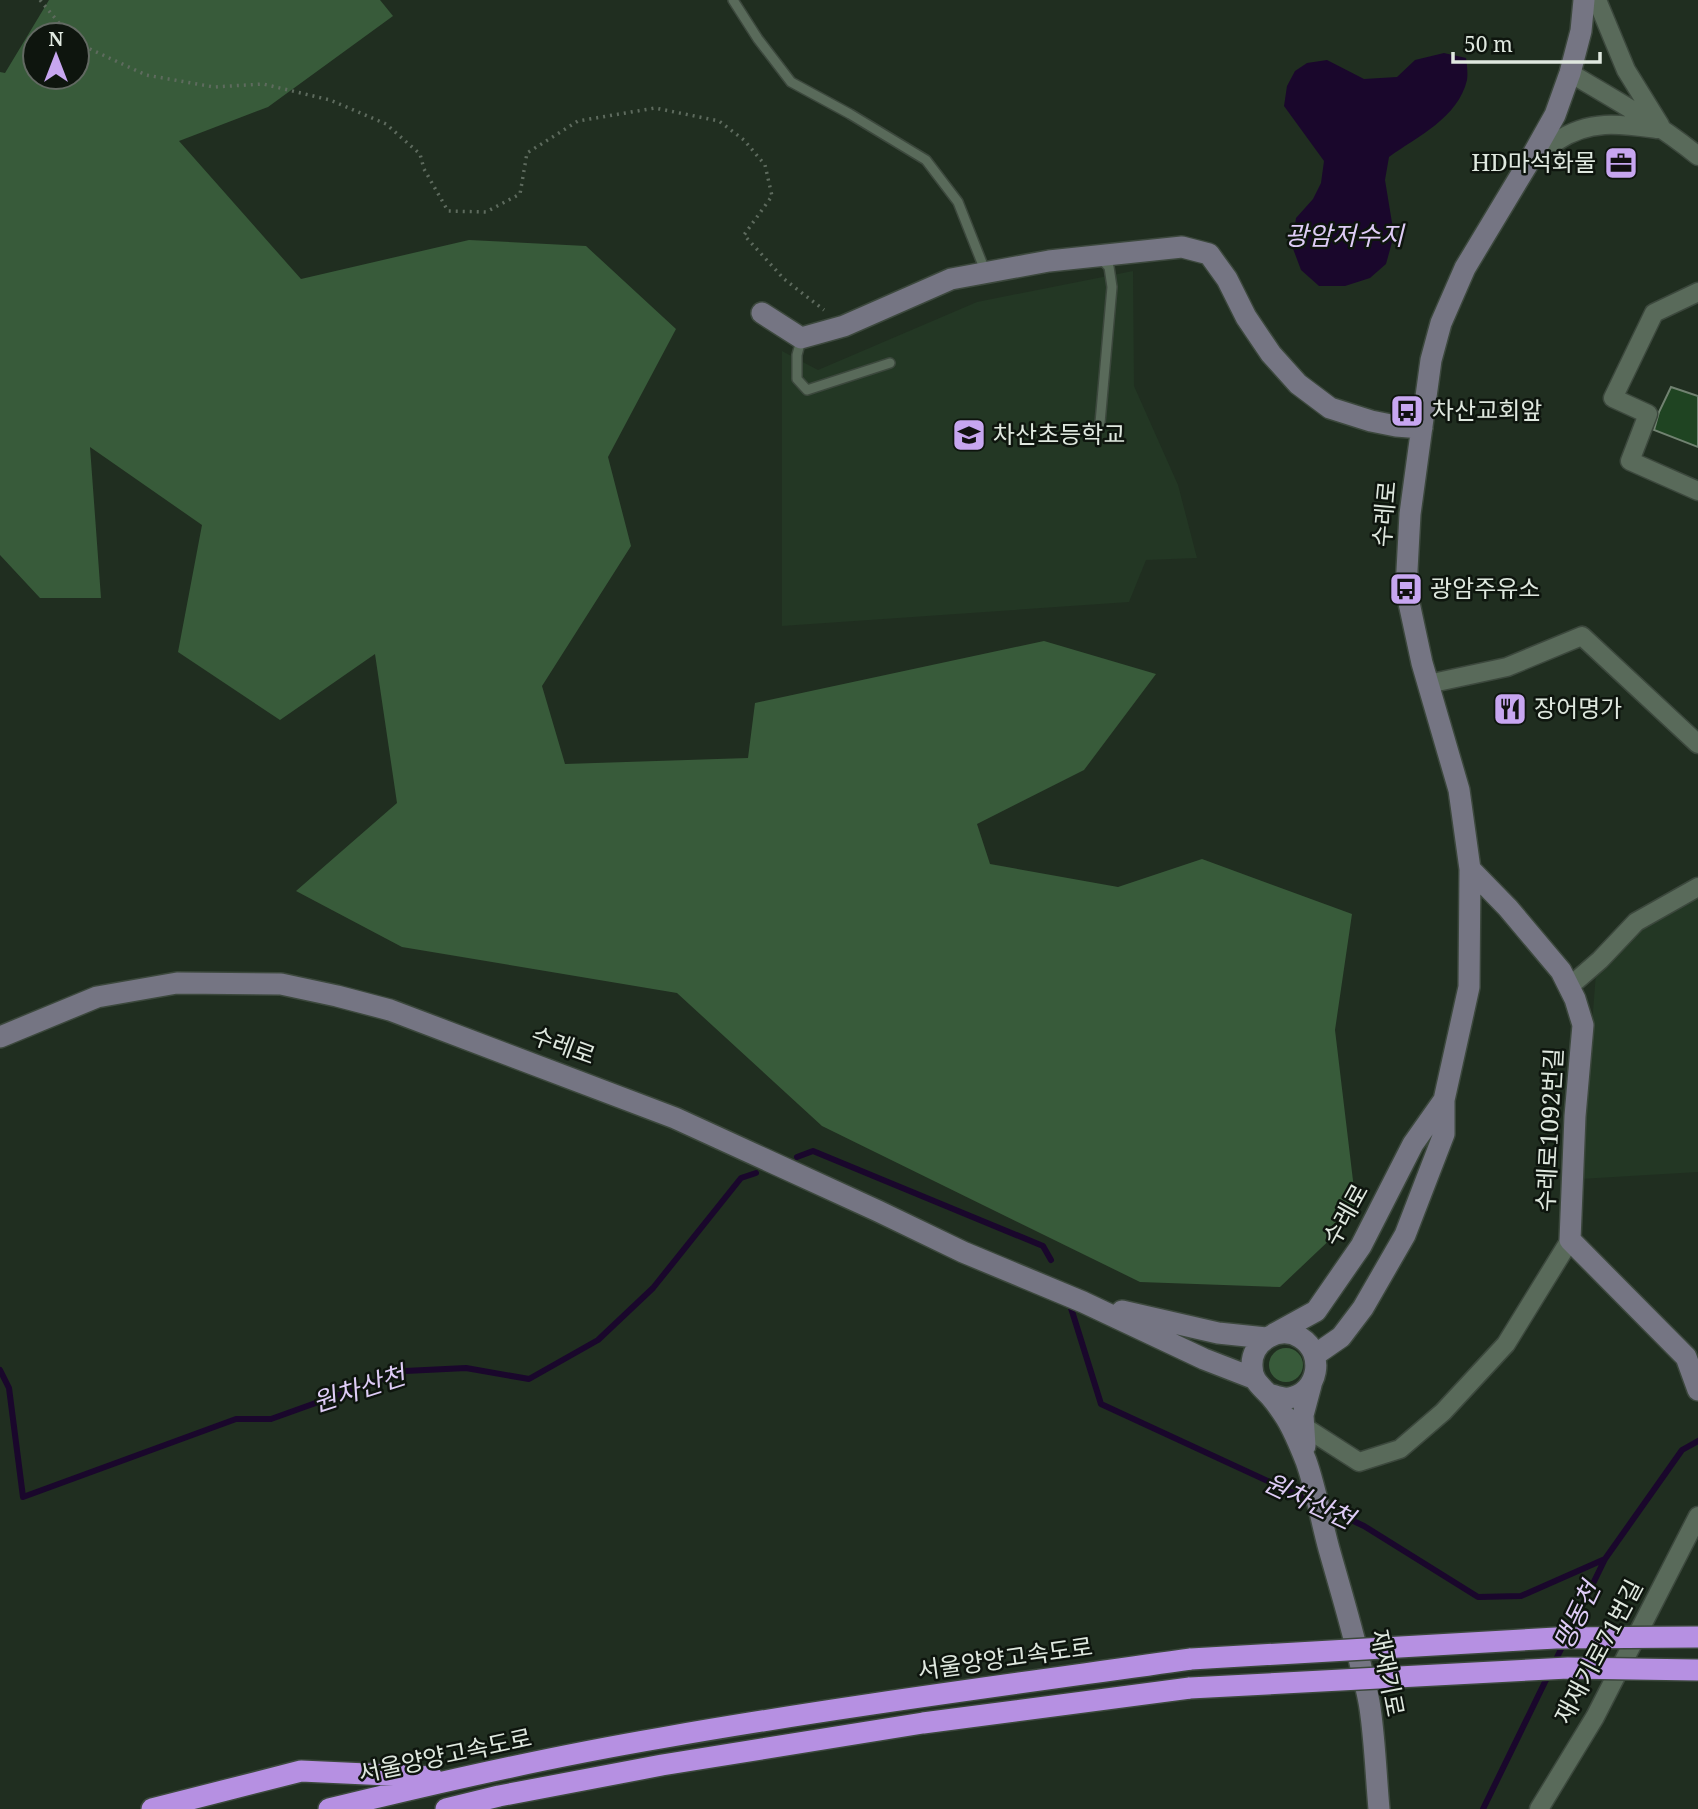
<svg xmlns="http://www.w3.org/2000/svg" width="1698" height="1809" viewBox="0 0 1698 1809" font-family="'Noto Serif','Noto Sans KR',serif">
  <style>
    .built { fill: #233724 }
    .green { fill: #385b3a; fill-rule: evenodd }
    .water { fill: #1a072c }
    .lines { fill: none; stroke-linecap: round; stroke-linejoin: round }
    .stream { stroke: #1a072c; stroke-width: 6 }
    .building { fill: #1f4422; stroke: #718271; stroke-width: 2 }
    .lane-casing { stroke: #3c483d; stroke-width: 12 }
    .street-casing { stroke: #3c483d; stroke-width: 21 }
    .secondary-casing { stroke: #3c483d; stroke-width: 24 }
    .highway-casing { stroke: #3c483d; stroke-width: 24 }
    .path { stroke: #5e6b5e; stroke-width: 3.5; stroke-dasharray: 2 5; stroke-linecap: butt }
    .lane { stroke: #596a5a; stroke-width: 9 }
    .street { stroke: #596a5a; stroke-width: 18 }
    .secondary { stroke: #757583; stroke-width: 21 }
    .highway { stroke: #b690e2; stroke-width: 21 }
    .highway-bridge-casing { stroke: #3c483d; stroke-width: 24; stroke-linecap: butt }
    .highway-bridge { stroke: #b690e2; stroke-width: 21 }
    .labels { text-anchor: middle; stroke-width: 5; stroke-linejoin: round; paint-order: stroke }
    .poi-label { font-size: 24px; fill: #dfe8df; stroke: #0e150e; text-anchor: start }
    .street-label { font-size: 24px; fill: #dfe8df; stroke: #0e150e }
    .water-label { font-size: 26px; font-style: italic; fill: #deccf6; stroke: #0e150e }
  </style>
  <rect width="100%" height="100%" fill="#202e20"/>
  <path class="built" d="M1133,271l1,115 44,99 19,73 -51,2 -17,42 -347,24v-275l36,19 159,-68z
    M1698,895v277l-118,7 16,-206 28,-32z"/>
  <path class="green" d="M49,0h331l13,16 -125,91 -89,34 122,138 168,-39 117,6 90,83 -68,128 23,89 -89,140 23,78 183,-6 7,-55 289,-62 112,33 -72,96 -107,54 13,40 128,23 84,-28 150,55 -17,116 22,184 -77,73 -140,-5 -318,-156 -145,-133 -275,-46 -106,-56 101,-88 -22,-149 -95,66 -102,-68 24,-127 -112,-78 11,151h-61l-40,-43v-483l5,1zM77,35v42h-42v-42z
    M1269 1365a17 17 0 1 1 34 0a17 17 0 1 1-34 0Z"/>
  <path class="water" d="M1444,53l22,5c1,7 2,15 1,22 -9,38 -49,56 -78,77l-4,23 9,55 -8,29 -16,14 -25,8h-26l-18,-16 -9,-24 4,-28 17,-19 8,-16 3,-22 -40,-55 3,-20 8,-15 12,-8 20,-3 37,19 33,-2 18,-17z"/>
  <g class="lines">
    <path class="stream" d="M797,1157l16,-6 230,95 8,14
      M1071,1308l30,96 212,98
      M0,1370l9,18 14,109 213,-78h35l134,-48 61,-3 63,11 69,-39 55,-52 88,-110 15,-5
      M1323,1507l41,19 114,71 43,-1 84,-37
      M1483,1809l122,-250 77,-109 16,-9"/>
  </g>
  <path class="building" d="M1671,387l27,9v51l-44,-17 5,-18z"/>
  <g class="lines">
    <defs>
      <path id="lane" d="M733,0l25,39 33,43 59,32 76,46 32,42 28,71
        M1100,258l9,9 3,20 -12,136
        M801,340l-4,15v24l10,11 83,-27"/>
      <path id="street" d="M1597,0l29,70 34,55
        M1570,73c44,26 89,51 128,83
        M1532,161c8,-6 16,-14 25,-20 33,-22 64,-17 100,-12
        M1698,292l-44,21 -41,85 35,16 -18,47 68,30
        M1428,684l79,-17 75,-31 116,108
        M1569,987l31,-27 36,-38 62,-35
        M1303,1426l56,36 41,-13 43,-37 63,-68 64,-104
        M1539,1809l56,-92 103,-201"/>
      <path id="secondary" d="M762,313l39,25 43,-12 107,-47 98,-18 133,-14 27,7 18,25 19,38 25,37 27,30 32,24 41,13 25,5 26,2
        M1470,869l38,39 53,63 14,28 8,26 -8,91 -5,124 116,117 12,33
        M0,1037l97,-40 80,-14 104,1 56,12 53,14 285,108 203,93 85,41 120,50 121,57 49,19
        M1122,1311l96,22 48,5
        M1274,1334l42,-23 45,-65 52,-102 31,-44
        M1315,1355l26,-18 22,-29 42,-73 39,-101v-34l25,-113 1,-118 -11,-79 -37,-127 -16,-74 4,-75 21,-154 10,-37 24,-55 62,-103 28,-50 15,-42 11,-42 3,-31
        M1269,1394c7,2 13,5 20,4 30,-5 36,-45 12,-60 -21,-14 -50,3 -49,28 0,15 9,20 18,30 6,7 11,14 16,22 8,13 14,28 20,43 10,28 15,59 23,88 11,39 23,78 32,118 3,13 7,27 9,41 5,34 6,68 9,101
        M1305,1446l-2,-31 8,-30"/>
      <path id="highway" d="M152,1809l149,-38 131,6
        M329,1809c110,-27 220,-52 332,-71 176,-31 353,-54 530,-79
        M446,1809l53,-13 163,-31 261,-42 267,-35"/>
    </defs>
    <use href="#lane" class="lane-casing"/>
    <use href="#street" class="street-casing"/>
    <use href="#secondary" class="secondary-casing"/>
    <use href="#highway" class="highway-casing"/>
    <path class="path" d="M40,0l29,35
      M77,43l69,32 68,12 49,-3 67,16 56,24 34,30 4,15 24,42 38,1 34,-18 7,-41 51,-32 77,-13 64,13 25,19 21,25 7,31 -28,39 40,44 40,31"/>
    <use href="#lane" class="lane"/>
    <use href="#street" class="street"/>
    <use href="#secondary" class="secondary"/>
    <use href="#highway" class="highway"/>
    <defs>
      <path id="highway-bridge" d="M1191,1659l365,-21 142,-1
        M1190,1688l378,-20 130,2"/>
    </defs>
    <use href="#highway-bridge" class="highway-bridge-casing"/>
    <use href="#highway-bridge" class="highway-bridge"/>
  </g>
  <defs>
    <symbol id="office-square" viewBox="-11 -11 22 22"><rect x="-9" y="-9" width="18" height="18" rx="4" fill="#c7a6f0" stroke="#0e150e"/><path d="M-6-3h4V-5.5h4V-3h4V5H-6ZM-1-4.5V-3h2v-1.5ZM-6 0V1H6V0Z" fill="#111"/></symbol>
    <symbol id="bus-square" viewBox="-11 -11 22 22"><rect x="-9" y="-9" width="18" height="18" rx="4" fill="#c7a6f0" stroke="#0e150e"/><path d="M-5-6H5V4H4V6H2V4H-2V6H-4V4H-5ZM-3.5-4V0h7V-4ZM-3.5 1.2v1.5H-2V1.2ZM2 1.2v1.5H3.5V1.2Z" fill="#111"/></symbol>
    <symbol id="school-square" viewBox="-11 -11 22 22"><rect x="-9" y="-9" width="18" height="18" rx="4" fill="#c7a6f0" stroke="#0e150e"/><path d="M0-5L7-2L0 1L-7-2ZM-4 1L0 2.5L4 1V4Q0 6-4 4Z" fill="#111"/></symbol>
    <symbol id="restaurant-square" viewBox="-11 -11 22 22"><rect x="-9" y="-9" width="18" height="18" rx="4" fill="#c7a6f0" stroke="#0e150e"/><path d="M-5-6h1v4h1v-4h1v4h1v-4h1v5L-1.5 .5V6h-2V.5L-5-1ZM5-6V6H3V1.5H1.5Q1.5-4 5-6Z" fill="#111"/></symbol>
  </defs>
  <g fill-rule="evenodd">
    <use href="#office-square" x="1602" y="144" width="38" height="38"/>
    <use href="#bus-square" x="1388" y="392" width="38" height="38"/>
    <use href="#school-square" x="950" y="416" width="38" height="38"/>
    <use href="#bus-square" x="1387" y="570" width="38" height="38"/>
    <use href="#restaurant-square" x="1491" y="690" width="38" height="38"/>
  </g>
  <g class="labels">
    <g class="poi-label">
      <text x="1596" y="171" text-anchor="end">HD마석화물</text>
      <text x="1432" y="419">차산교회앞</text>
      <text x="993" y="443">차산초등학교</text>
      <text x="1430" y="597">광암주유소</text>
      <text x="1534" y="717">장어명가</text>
    </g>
    <g class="street-label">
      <text transform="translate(1385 514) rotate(-85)" y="8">수레로</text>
      <text transform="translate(563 1046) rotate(20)" y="8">수레로</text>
      <text transform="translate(1550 1130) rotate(-87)" y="8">수레로1092번길</text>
      <text transform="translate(1346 1215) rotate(-61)" y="8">수레로</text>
      <text transform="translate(1599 1652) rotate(-62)" y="8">재재기로71번길</text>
      <text transform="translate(1005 1659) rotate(-8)" y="8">서울양양고속도로</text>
      <text transform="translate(1387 1673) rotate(79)" y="8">재재기로</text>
      <text transform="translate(445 1756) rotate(-12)" y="8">서울양양고속도로</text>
    </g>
    <g class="water-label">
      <text x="1344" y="245">광암저수지</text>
      <text transform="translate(359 1389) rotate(-18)" y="9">원차산천</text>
      <text transform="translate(1309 1501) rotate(25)" y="9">원차산천</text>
      <text transform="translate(1577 1616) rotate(-64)" y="9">맹동천</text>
    </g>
  </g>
  <g transform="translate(56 56)"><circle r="33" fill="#0e150e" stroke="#626962" stroke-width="2"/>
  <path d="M0-5L12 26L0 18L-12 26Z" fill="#c7a6f0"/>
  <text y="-10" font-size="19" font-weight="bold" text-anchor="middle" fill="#dfe8df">N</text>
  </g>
  <path d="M1453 52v10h147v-10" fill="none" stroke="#dfe8df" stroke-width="3.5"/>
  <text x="1464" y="52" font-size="21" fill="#dfe8df" stroke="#0e150e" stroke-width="5" paint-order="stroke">50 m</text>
</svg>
